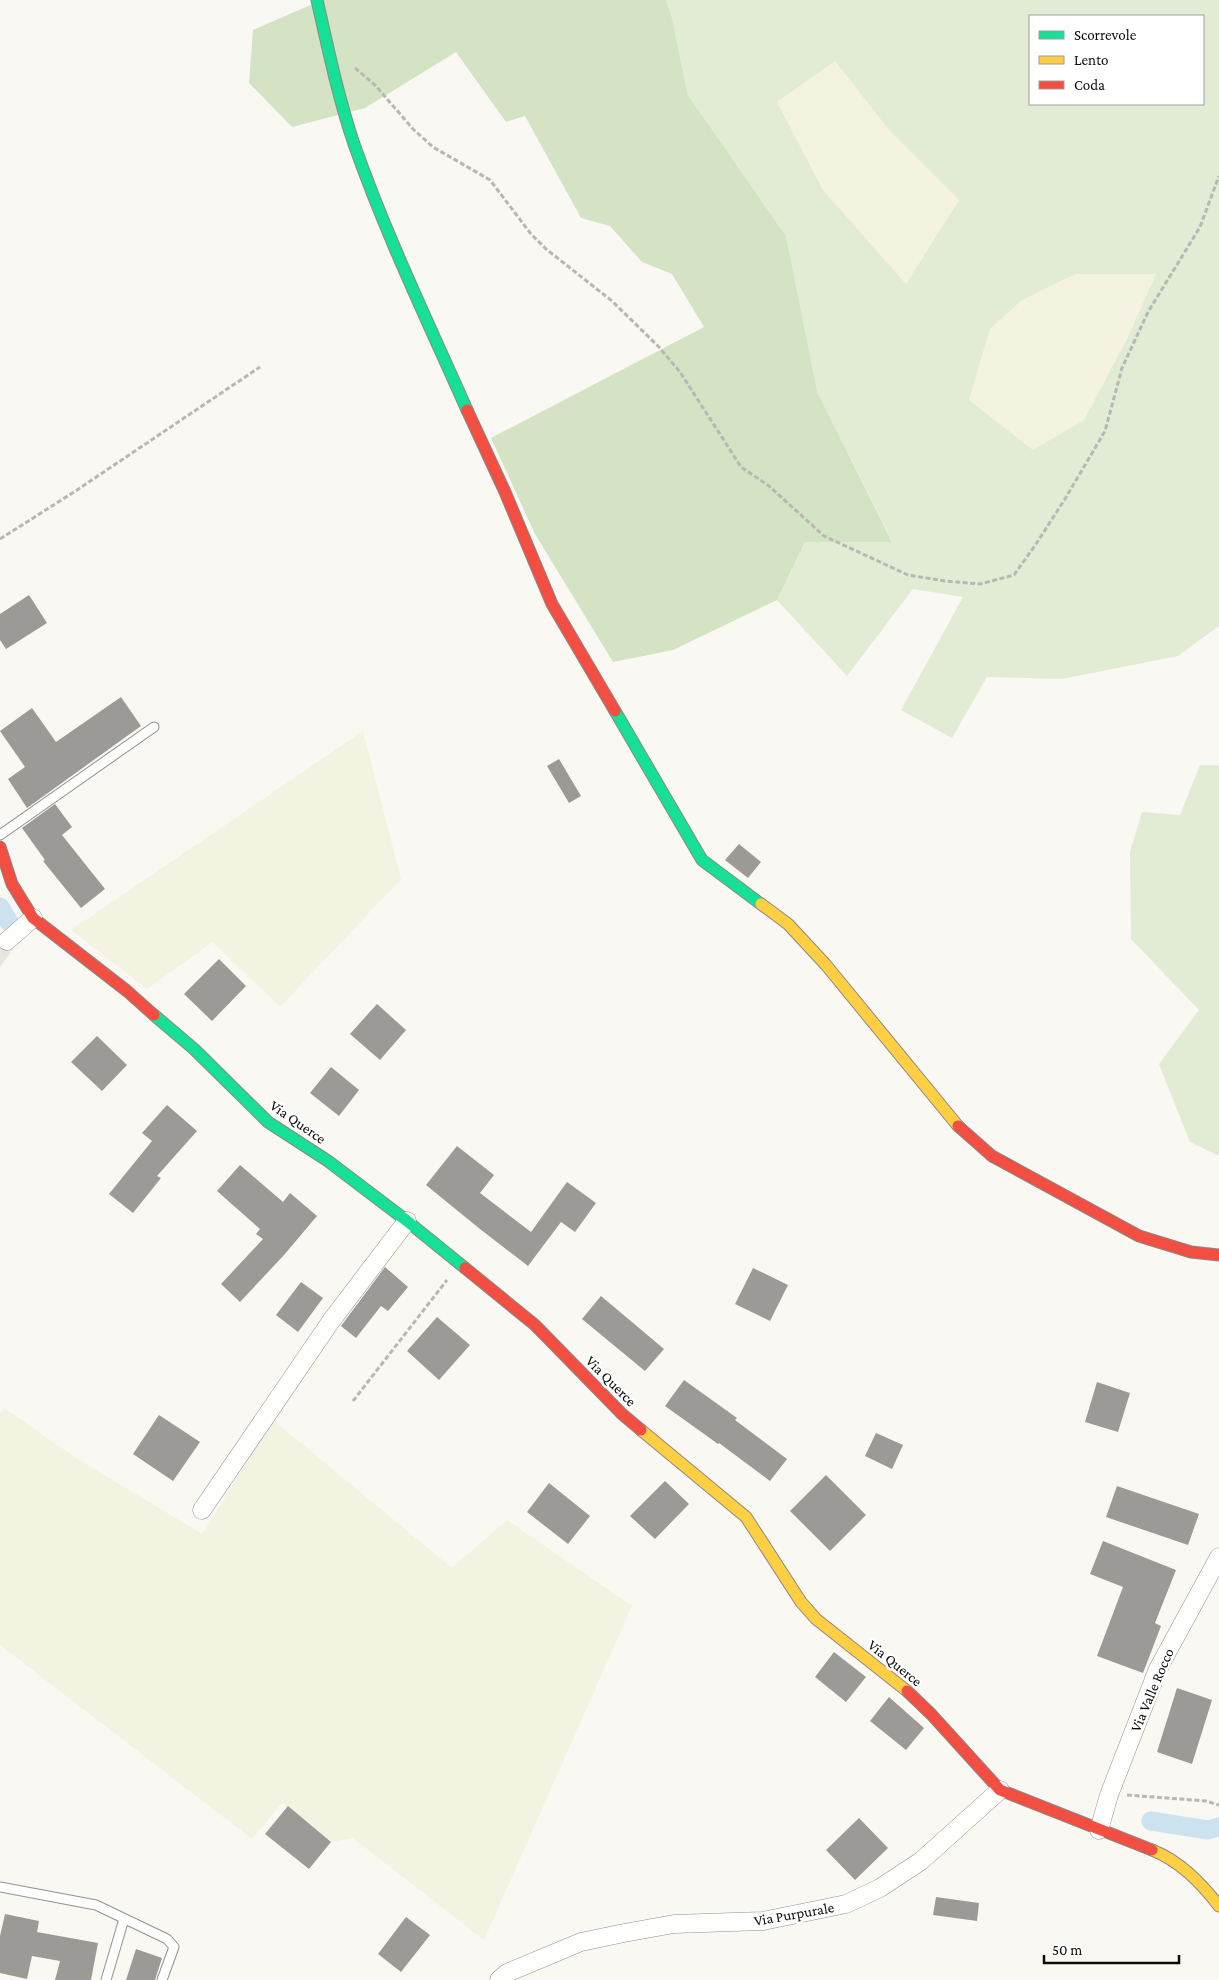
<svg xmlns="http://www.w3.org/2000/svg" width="1219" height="1980" viewBox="0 0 1219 1980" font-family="'Crimson Pro',serif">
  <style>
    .farmland { fill: #f4f2e0 }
    .green { fill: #e2ecd4; fill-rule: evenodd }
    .forest { fill: #d3e3c3 }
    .plaza { fill: #e9e6de }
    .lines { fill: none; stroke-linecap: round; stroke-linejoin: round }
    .canal { stroke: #cce2ef; stroke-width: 19 }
    .building { fill: #9c9a97 }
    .lane-casing { stroke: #939290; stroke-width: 11 }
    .street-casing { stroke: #939290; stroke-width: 19 }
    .fast-casing { stroke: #8a8986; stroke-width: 13 }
    .slow-casing { stroke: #8a8986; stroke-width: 13 }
    .jam-casing { stroke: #8a8986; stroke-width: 13 }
    .path { stroke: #b7b7b6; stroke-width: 3; stroke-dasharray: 5 2.5; stroke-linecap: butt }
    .lane { stroke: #fefefd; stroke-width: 9 }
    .street { stroke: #fefefd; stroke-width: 18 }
    .fast { stroke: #16e098; stroke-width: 11 }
    .slow { stroke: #ffcf43; stroke-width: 11 }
    .jam { stroke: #f24e42; stroke-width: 11 }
    .labels { text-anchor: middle; stroke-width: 5; stroke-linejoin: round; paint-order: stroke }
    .street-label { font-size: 15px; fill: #0c0c0c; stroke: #fff }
  </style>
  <rect width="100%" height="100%" fill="#faf8f2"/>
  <path class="farmland" d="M834,60l55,70 70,70 -53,84 -83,-94 -46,-88z
    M1076,274h80l-27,61 -45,85 -51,30 -64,-50 21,-71 31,-28 17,-9z
    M363,731l38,148 -121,128 -67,-65 -66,47 -76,-59z
    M4,1408l69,48 129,78 71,-114 179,148 55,-48 125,86 -148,334 -131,-102 -21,4 -50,-39 -30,36 -252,-194v-231z"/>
  <path class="green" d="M666,0h553v626l-41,30 -116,23 -75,-2 -35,61 -51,-28 62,-113 -50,-8 -66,87 -70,-76 28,-58 87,-1 -75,-150 -31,-155 -98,-141 -16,-77zM1030,16h173v88h-173zM835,61l54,69 70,70 -53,84 -83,-94 -46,-88zM1076,274h80l-27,61 -45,85 -51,30 -64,-50 21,-71 31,-28 17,-9z
    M1200,765h19v391l-29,-14 -31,-78 40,-54 -68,-71 -1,-87 12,-40 38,3z"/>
  <path class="forest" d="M322,0h344l6,18 16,77 98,141 31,155 75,151h-87l-28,58 -104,50 -60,12 -78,-128 -44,-96 213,-111 -32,-53 -30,-12 -32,-36 -29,-8 -56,-102 -19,6 -50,-70 -91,56 -73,19 -43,-44 4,-53z"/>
  <path class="plaza" d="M0,932l14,16 -14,19z"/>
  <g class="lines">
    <path class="canal" d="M0,907l9,15
      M1151,1821l57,9 11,-3"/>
  </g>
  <path class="building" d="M29,595l18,28 -41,26 -6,-9v-26z
    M121,697l20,29 -114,82 -19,-29 17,-12 -25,-36 32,-23 24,34z
    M559,759l22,37 -12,7 -22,-37z
    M55,804l17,23 -10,8 43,54 -24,19 -38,-47 2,-1 -23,-32z
    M739,844l22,18 -13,16 -23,-18z
    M219,959l27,27 -34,35 -28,-27z
    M377,1004l29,26 -26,30 -30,-26z
    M97,1036l30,29 -25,26 -31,-29z
    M331,1067l28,23 -20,26 -29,-23z
    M167,1105l30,26 -40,45 4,2 -28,35 -24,-19 43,-53 -10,-8z
    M457,1146l37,29 -14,18 51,39 36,-50 29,21 -21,29 -14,-10 -33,44 -48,-37 -54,-44z
    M240,1165l43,37 7,-9 27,23 -33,39 -44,47 -19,-18 42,-45 -7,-5 4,-5 -43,-38z
    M385,1267l23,20 -20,24 -7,-5 -25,32 -15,-12z
    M753,1268l35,17 -18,36 -35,-17z
    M301,1282l22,16 -25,34 -22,-17z
    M601,1296l63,53 -19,22 -63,-52z
    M437,1317l33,28 -31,35 -32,-29z
    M684,1380l53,38 -2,2 52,39 -17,22 -51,-38 -1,1 -53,-38z
    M1097,1382l33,11 -12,39 -33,-10z
    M159,1415l41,27 -27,39 -40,-27z
    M876,1433l27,12 -11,24 -27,-13z
    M826,1475l40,40 -36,36 -40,-40z
    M665,1481l24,23 -34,35 -25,-23z
    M549,1483l41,33 -22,28 -41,-32z
    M1117,1486l82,28 -11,31 -82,-28z
    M1103,1541l73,29 -21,53 6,3 -18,47 -46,-17 26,-69 -33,-13z
    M834,1652l32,25 -20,25 -31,-25z
    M1177,1688l35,12 -20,64 -35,-12z
    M889,1697l35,31 -18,22 -36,-29z
    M288,1806l43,36 -22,27 -44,-35z
    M859,1818l29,30 -33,32 -29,-30z
    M936,1897l43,6 -2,18 -44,-6z
    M5,1914l34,7 -2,11 61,11 -7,37h-36l5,-19 -28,-5 -5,23 -27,-6v-37z
    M406,1917l24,18 -29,37 -23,-18z
    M136,1949l26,9 -7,22h-29z"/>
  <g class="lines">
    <defs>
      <path id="lane" d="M0,835l154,-108
        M0,1887l96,18 71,34 7,8 -12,33
        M106,1980l18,-61"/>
      <path id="street" d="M7,941l26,-23
        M202,1510l129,-189 76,-100
        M1099,1830l10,-35 49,-126 61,-112
        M499,1980l8,-7 74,-31 43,-9 50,-9 89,-3 83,-17 34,-16 41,-27 79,-71"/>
      <path id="fast" d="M317,0c11,48 21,97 37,144 32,91 74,178 113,266
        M615,711l87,149 59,44
        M154,1015l40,34 74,73 60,39 79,60 58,47"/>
      <path id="slow" d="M761,904l27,20 38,41 132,161
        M641,1430l105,87 55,85 15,17 91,72
        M1152,1850c28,11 49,33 67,56"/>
      <path id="jam" d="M467,410l38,82 47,112 63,107
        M0,847l12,37 21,34 94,73 27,24
        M958,1126l34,30 147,80 52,16 28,3
        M465,1268l70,57 87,89 19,16
        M907,1691l24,23 69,76 152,60"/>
    </defs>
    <use href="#lane" class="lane-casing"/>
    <use href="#street" class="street-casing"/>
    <use href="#fast" class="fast-casing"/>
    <use href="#slow" class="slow-casing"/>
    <use href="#jam" class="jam-casing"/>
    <path class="path" d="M355,68l20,17 38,44 20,18 57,33 41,54 15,15 66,52 46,45 22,26 61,95 28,19 55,50 84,39 37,6 35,3 34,-9 22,-31 29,-45 40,-68 17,-63 26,-56 52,-85 19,-51
      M0,539l74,-47 186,-125
      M353,1401l94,-121
      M1127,1795l79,6 13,4"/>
    <use href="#lane" class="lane"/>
    <use href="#street" class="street"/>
    <use href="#fast" class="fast"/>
    <use href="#slow" class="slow"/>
    <use href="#jam" class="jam"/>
  </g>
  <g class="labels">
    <g class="street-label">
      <text transform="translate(298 1122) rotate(35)" y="5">Via Querce</text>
      <text transform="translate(611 1381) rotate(45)" y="5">Via Querce</text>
      <text transform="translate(895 1663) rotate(39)" y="5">Via Querce</text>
      <text transform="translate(1152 1690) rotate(-67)" y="5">Via Valle Rocco</text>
      <text transform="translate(794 1914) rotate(-10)" y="5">Via Purpurale</text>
    </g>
  </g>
  <rect x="1029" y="15" width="175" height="90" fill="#ffffff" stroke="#9e9e9e"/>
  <rect x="1039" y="31" width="25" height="8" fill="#16e098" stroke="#9e9e9e"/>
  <text x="1074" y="40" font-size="15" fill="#0c0c0c">Scorrevole</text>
  <rect x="1039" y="56" width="25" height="8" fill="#ffcf43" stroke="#9e9e9e"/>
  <text x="1074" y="65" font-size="15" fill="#0c0c0c">Lento</text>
  <rect x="1039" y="81" width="25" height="8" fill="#f24e42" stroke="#9e9e9e"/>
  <text x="1074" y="90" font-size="15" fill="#0c0c0c">Coda</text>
  <path d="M1044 1955v8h135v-8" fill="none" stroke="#0c0c0c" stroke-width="2.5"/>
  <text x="1052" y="1955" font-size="15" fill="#0c0c0c" stroke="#ffffff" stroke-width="4" paint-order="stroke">50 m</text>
</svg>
